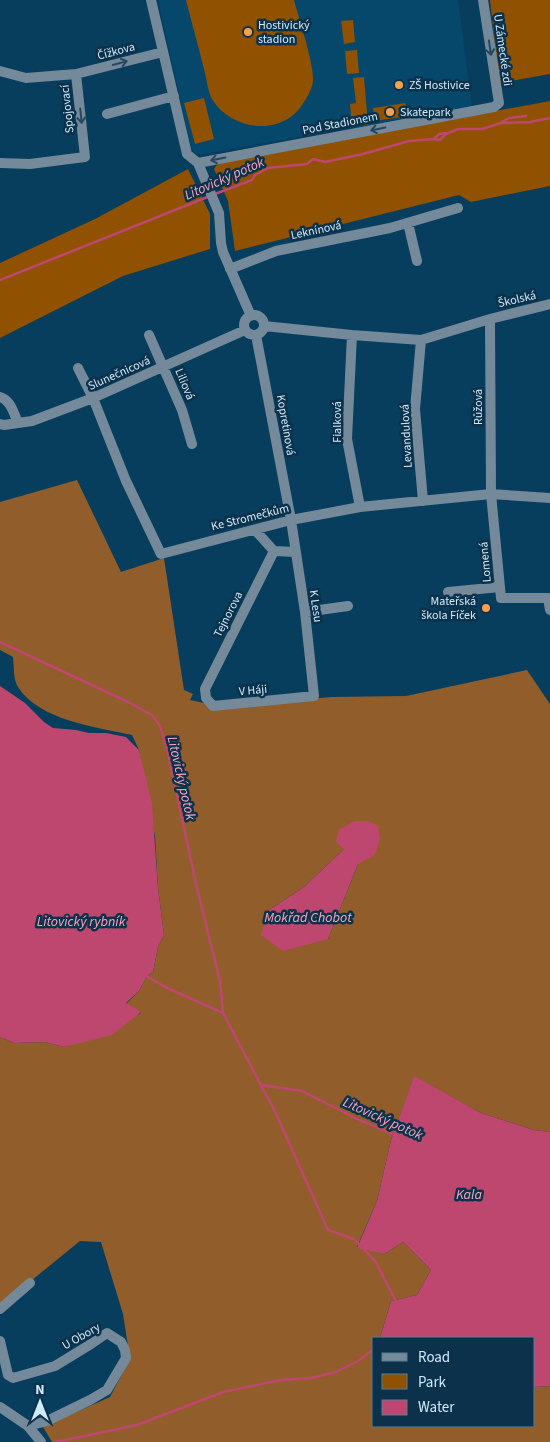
<svg xmlns="http://www.w3.org/2000/svg" width="550" height="1442" viewBox="0 0 550 1442" font-family="'Source Sans 3',sans-serif">
  <style>
    .built { fill: #06476c }
    .green { fill: #905100 }
    .forest { fill: #915d2b; fill-rule: evenodd }
    .water { fill: #be4770 }
    .lines { fill: none; stroke-linecap: round; stroke-linejoin: round }
    .stream { stroke: #be4770; stroke-width: 2.5 }
    .minor { stroke: #74899a; stroke-width: 10 }
    .oneway { stroke: #26485f }
    .poi-dot { fill: #f8a04b; stroke: #0c324b; stroke-width: 2 }
    .labels { text-anchor: middle; stroke-width: 5; stroke-linejoin: round; paint-order: stroke }
    .poi-label { font-size: 12px; fill: #d0eafe; stroke: #0c324b; text-anchor: start }
    .street-label { font-size: 12px; fill: #d0eafe; stroke: #0c324b }
    .water-label { font-size: 14px; font-style: italic; fill: #fea3bc; stroke: #0c324b }
  </style>
  <rect width="100%" height="100%" fill="#073d5d"/>
  <path class="built" d="M158,0h300l14,106 -268,48h-9l-4,-7z"/>
  <path class="green" d="M186,0h108c5,19 20,63 19,81 -1,8 -5,15 -9,21 -20,35 -72,30 -92,-3 -4,-7 -5,-18 -7,-26 -6,-24 -13,-49 -19,-73z
    M490,0h60v74l-51,9z
    M353,20l2,22 -11,2 -3,-23z
    M357,50l2,23 -12,1 -2,-23z
    M364,77l4,48 -16,1 -2,-22 6,-1 -3,-25z
    M204,98l10,41 -19,5 -11,-41z
    M550,101v85l-79,16 -12,-7 -224,56 -7,-50 -14,-32 5,-7z
    M405,103l3,13 -33,5 -2,-13z
    M188,169l22,45v35l-87,27 -123,62v-75l95,-44z"/>
  <path class="forest" d="M77,480l44,92 43,-14 20,132 9,4 -3,6 19,4 55,-1 67,-6 75,-1 121,-26 23,34v428l-16,-2 -53,-17 -67,-36 -23,63 -14,61 -20,46 27,7 19,-12 28,28 -14,25 -26,6 -11,37h-6v88h160v-39l16,-1v56h-498l-9,-15 67,-30 20,-38 -7,-45 -22,-72 -21,-1 -80,65v-269l14,6 31,-1 19,5 77,-34 -15,-9 13,-13 8,-15 6,-4 5,-25 6,-12 -6,-47 -3,-52 -16,-86 -7,-15c-37,-8 -93,-15 -114,-48 -5,-7 -4,-22 -5,-30l-13,-7v-148zM344,849l14,15 -30,75 -59,-29 35,-23z"/>
  <path class="water" d="M0,686l25,17 19,19 9,6 23,2 13,3h17l20,4 13,13 13,53 6,85 6,47 -6,12 -5,25 -6,4 -8,15 -13,12 15,9 -29,23 -48,12 -19,-5 -31,1 -14,-6z
    M354,821h14l10,5 2,12 -5,17 -17,9 -30,75 -45,12 -22,-16 8,-25 35,-23 40,-38 -8,-7 3,-12z
    M414,1076l67,37 53,17 16,2v254l-16,1v-49h-154l11,-37 26,-6 14,-25 -28,-28 -19,12 -27,-6 20,-47 14,-61z"/>
  <g class="lines">
    <path class="stream" d="M502,122l7,-4 17,-2
      M434,139l5,-5 8,-1
      M215,194l37,-14 3,-5 13,-7 39,-4 6,-5 12,3 38,-8 46,-13 25,-2 6,1 6,-6 12,-5h24l19,-6 29,-1 20,-4
      M0,280l210,-84
      M0,642l128,60 24,13 8,11 7,22 29,136 24,97 3,32 38,72 41,6 55,28 38,16
      M145,975l20,12 58,26
      M261,1086l12,21 55,123 26,9 21,22 21,40
      M56,1442l81,-17 86,-33 58,-12 30,-2 25,-6 22,-11 16,-12"/>
    <path class="minor" d="M151,0l36,154 11,9 296,-56 5,-4 -16,-103
      M0,71l26,7 50,-4 87,-22
      M107,114l67,-18
      M0,163l30,1 55,-7 -9,-83
      M198,163l21,50 2,30 2,9 28,64
      M408,223l9,38
      M230,269l46,-18 114,-23 68,-20
      M244 325a10 10 0 1 1 20 0a10 10 0 1 1-20 0Z
      M490,319l1,175 10,104h47l2,12
      M264,326l88,9 69,5 69,-21 60,-15
      M149,335l33,75 10,34
      M256,335l35,185 14,92 9,84 -101,10 -7,-8 -1,-9 69,-138
      M352,335l-5,104 13,68
      M421,340l-6,69 8,92
      M78,368l15,30 33,83 35,73 130,-34 69,-13 131,-13 59,4
      M0,397c11,3 14,17 18,26
      M0,424l4,1 28,-4 61,-23 152,-68
      M255,530l19,21 21,1
      M448,592l52,-5
      M305,612l43,-6
      M0,1309l30,-26
      M0,1341l8,34 5,3 42,-12 36,-22 16,-11 14,9 4,8 1,8 -19,32 -17,10 -43,21 -19,5
      M0,1407l28,19 13,16"/>
  </g>
  <defs><path id="oneway-shaft" d="M-6 0H5M1.5-3L5.5 0L1.5 3" fill="none" stroke-width="1.6" stroke-linecap="round" stroke-linejoin="round" transform="scale(1.25)"/></defs>
  <g class="oneway">
    <use href="#oneway-shaft" transform="translate(490 48) rotate(82)"/>
    <use href="#oneway-shaft" transform="translate(120 63) rotate(-15)"/>
    <use href="#oneway-shaft" transform="translate(81 116) rotate(84)"/>
    <use href="#oneway-shaft" transform="translate(378 129) rotate(169)"/>
    <use href="#oneway-shaft" transform="translate(218 159) rotate(169)"/>
  </g>
  <g class="poi-dot">
    <circle cx="248" cy="32" r="5"/>
    <circle cx="399" cy="85" r="5"/>
    <circle cx="390" cy="112" r="5"/>
    <circle cx="486" cy="608" r="5"/>
  </g>
  <g class="labels">
    <g class="poi-label">
      <text x="258" y="29">Hostivický<tspan x="258" dy="14">stadion</tspan></text>
      <text x="409" y="89">ZŠ Hostivice</text>
      <text x="400" y="116">Skatepark</text>
      <text x="476" y="605" text-anchor="end">Mateřská<tspan x="476" dy="14">škola Fíček</tspan></text>
    </g>
    <g class="street-label">
      <text transform="translate(503 50) rotate(82)" y="4">U Zámecké zdi</text>
      <text transform="translate(116 51) rotate(-15)" y="4">Čížkova</text>
      <text transform="translate(67 109) rotate(-96)" y="4">Spojovací</text>
      <text transform="translate(340 123) rotate(-11)" y="4">Pod Stadionem</text>
      <text transform="translate(316 230) rotate(-12)" y="4">Leknínová</text>
      <text transform="translate(517 299) rotate(-13)" y="4">Školská</text>
      <text transform="translate(119 373) rotate(-24)" y="4">Slunečnicová</text>
      <text transform="translate(185 384) rotate(67)" y="4">Liliová</text>
      <text transform="translate(478 407) rotate(-90)" y="4">Růžová</text>
      <text transform="translate(337 422) rotate(-90)" y="4">Fialková</text>
      <text transform="translate(286 425) rotate(80)" y="4">Kopretinová</text>
      <text transform="translate(406 436) rotate(-93)" y="4">Levandulová</text>
      <text transform="translate(250 517) rotate(-14)" y="4">Ke Stromečkům</text>
      <text transform="translate(485 562) rotate(-95)" y="4">Lomená</text>
      <text transform="translate(316 606) rotate(82)" y="4">K Lesu</text>
      <text transform="translate(228 614) rotate(-63)" y="4">Tejnorova</text>
      <text transform="translate(253 690) rotate(-5)" y="4">V Háji</text>
      <text transform="translate(81 1336) rotate(-30)" y="4">U Obory</text>
    </g>
    <g class="water-label">
      <text transform="translate(224 178) rotate(-24)" y="5">Litovický potok</text>
      <text transform="translate(182 778) rotate(77)" y="5">Litovický potok</text>
      <text x="308" y="922">Mokřad Chobot</text>
      <text x="81" y="926">Litovický rybník</text>
      <text transform="translate(383 1118) rotate(24)" y="5">Litovický potok</text>
      <text x="469" y="1199">Kala</text>
    </g>
  </g>
  <rect x="372" y="1337" width="162" height="90" fill="#0c324b" stroke="#5a7c93"/>
  <rect x="382" y="1353" width="25" height="8" fill="#74899a" stroke="#5a7c93"/>
  <text x="418" y="1362" font-size="15" fill="#d0eafe">Road</text>
  <rect x="382" y="1374" width="25" height="15" fill="#905100" stroke="#5a7c93"/>
  <text x="418" y="1387" font-size="15" fill="#d0eafe">Park</text>
  <rect x="382" y="1400" width="25" height="15" fill="#be4770" stroke="#5a7c93"/>
  <text x="418" y="1412" font-size="15" fill="#d0eafe">Water</text>
  <g transform="translate(40 1402)" stroke="#0c324b" stroke-width="4" paint-order="stroke">
  <path d="M0-4L9 19L0 12L-9 19Z" fill="#d0eafe"/>
  <text y="-8" font-size="14" font-weight="bold" text-anchor="middle" fill="#d0eafe">N</text>
  </g>
</svg>
